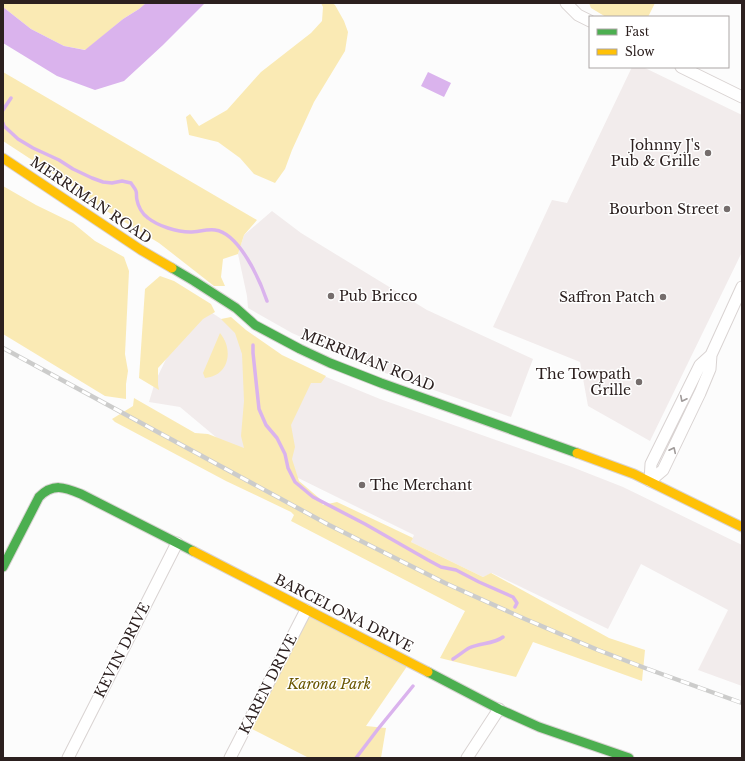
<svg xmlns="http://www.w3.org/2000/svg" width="745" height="761" viewBox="0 0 745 761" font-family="'Libre Baskerville',serif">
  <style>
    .built { fill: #f2ecec }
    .green { fill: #faeab4 }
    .water { fill: #dab3ed }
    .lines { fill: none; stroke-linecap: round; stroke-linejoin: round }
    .stream { stroke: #dab3ed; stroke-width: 3.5 }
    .street-casing { stroke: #d9d3d2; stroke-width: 13 }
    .fast-casing { stroke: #d9d3d2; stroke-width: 11 }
    .slow-casing { stroke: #d9d3d2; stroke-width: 11 }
    .street { stroke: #fff; stroke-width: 11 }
    .fast { stroke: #4caf50; stroke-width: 9 }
    .slow { stroke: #ffc107; stroke-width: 9 }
    .rail-casing { stroke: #cccccb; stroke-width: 4.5 }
    .rail { stroke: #fff; stroke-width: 3; stroke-dasharray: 9; stroke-linecap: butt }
    .oneway { stroke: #a09b9a }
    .poi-dot { fill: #756d6c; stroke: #fff; stroke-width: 1.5 }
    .labels { text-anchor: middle; stroke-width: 3; stroke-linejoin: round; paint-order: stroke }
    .poi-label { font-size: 14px; fill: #2c201f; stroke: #fff; text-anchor: end }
    .street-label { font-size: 14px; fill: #2c201f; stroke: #fff }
    .park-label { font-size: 14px; font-style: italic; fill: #6a5600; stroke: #fff }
  </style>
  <rect width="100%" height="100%" fill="#fcfcfc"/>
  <path class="built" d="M632,67h11l99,48v137l-92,189 -62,-35 -8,-44 -87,-35 59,-127 15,3z
    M272,211l29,22 126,77 106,49 -22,58 -140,-49 -79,-35 -44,-25 -1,-12 -9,-42 6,-19z
    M194,301l79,52 46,21 61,25 192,68 51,20 119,58v141l-44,-16 30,-60 -87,-46 -33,65 -116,-56 -9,4 -72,-35 3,-7 -197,-97 -37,-31 -31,-5 6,-20z"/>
  <path class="green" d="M3,3h143l-7,6 -16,10 -37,31 -22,-4 -33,-17 -28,-22z
    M321,3h11l3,2 9,16 4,11 -3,19 -31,51 -22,48 -7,19 -10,14 -21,-9 -14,-16 -22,-16 -29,-7 -3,-18 4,-3 9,12 28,-16 34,-38 50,-39 11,-12 1,-14z
    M589,3h66l-7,14h-42l-15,-9z
    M3,72l254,148 -13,15 -6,19 -15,5 -2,18 4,9h-11l-55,-43 -59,-36 -19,-15 -78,-51z
    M3,186l33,19 37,18 22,18 29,16 5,14 -4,83 3,17 -2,13v15l-21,-3 -102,-62z
    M160,276l14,5 37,23 4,8 -12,7 -45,49v17l1,5 -20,-12 6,-89z
    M231,317l15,13 36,25 44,21 -5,7h-10l-20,42 4,22 -3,12 7,22 20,17 4,7 14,-3 76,36 -2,4 72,35 8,-4 118,65 36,12 -3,31 -109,-39 -17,35 -76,-19 25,-47 -174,-90 3,-6 -3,-3 -65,-31 -111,-59 -3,-3 21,-13 1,-8 61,35 13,1 36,14 -3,-12 3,-35 -2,-47 -7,-21 -14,-14z
    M220,333c14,17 9,43 -15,45l-2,-5z
    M306,610l104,52 -44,64 20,2 -5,30h-72l-63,-32z"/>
  <path class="water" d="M146,3h59l-42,42 -39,36 -29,9 -38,-14 -54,-33v-36l28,22 33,17 21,4 38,-31 16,-10z
    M428,72l23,11 -7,14 -23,-11z"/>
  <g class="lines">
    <path class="stream" d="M3,110l8,-12
      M3,123l1,3 14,13 15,9 26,12 14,9 19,9 11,4 9,1 10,-2 9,2c1,2 4,5 5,8 1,2 0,6 1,9 1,6 5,14 11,18 10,8 29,14 42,14 8,0 16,-3 25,-2 24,3 45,50 52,71
      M253,345v8l6,56 7,16 11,13 8,16 3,14 7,14 18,15 52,27 63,36 13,7 15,3 23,12 34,15 4,6 -2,4
      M453,659c6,-4 11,-8 16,-11 11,-5 25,-4 34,-11
      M356,758l22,-29 35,-43"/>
    <defs>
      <path id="street" d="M566,3l12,12 12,6
        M681,67l61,30
        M650,481l1,-17 49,-99 11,-10 31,-68
        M650,481l13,-11 37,-77 10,-24 1,-14
        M68,758l109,-215
        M230,758l76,-148
        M467,758l32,-49"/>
      <path id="fast" d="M172,268l22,13 42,27 19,17 45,24 30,14 51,20 196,70
        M3,567l36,-70c14,-14 25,-10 42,-3l112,57
        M428,672l71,37 40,18 90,31"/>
      <path id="slow" d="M3,158l138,92 31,18
        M577,453l57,21 108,53
        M193,551l235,121"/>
    </defs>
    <use href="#street" class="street-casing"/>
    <use href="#fast" class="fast-casing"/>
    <use href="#slow" class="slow-casing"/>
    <use href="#street" class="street"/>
    <use href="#fast" class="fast"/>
    <use href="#slow" class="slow"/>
    <defs>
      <path id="rail" d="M3,348l326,177 116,58 80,36 73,31 47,18 97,35"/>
    </defs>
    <use href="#rail" class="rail-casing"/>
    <use href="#rail" class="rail"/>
  </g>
  <defs><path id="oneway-chevron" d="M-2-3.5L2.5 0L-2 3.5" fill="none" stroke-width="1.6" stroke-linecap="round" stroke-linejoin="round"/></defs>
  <g class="oneway">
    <use href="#oneway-chevron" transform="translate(683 399) rotate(117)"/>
    <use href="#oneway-chevron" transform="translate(673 450) rotate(-64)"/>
  </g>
  <g class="poi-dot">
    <circle cx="708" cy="153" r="4"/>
    <circle cx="727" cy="209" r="4"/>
    <circle cx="331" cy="296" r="4"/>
    <circle cx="663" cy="297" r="4"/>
    <circle cx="639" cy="382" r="4"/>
    <circle cx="362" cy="485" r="4"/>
  </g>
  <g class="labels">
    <g class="poi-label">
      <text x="700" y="150">Johnny J's<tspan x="700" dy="16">Pub &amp; Grille</tspan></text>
      <text x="719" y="214">Bourbon Street</text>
      <text x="339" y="301" text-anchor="start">Pub Bricco</text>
      <text x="655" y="302">Saffron Patch</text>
      <text x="631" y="379">The Towpath<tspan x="631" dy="16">Grille</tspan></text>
      <text x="370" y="490" text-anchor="start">The Merchant</text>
    </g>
    <g class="street-label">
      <text transform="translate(91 200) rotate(34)" y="5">MERRIMAN ROAD</text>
      <text transform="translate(368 360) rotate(22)" y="5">MERRIMAN ROAD</text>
      <text transform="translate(344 613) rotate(27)" y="5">BARCELONA DRIVE</text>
      <text transform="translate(122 650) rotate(-63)" y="5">KEVIN DRIVE</text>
      <text transform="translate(268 684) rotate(-63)" y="5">KAREN DRIVE</text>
    </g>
    <g class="park-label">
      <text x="329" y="689">Karona Park</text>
    </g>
  </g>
  <rect width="745" height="761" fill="none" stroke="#2c201f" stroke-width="8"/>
  <rect x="589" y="16" width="140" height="52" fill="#ffffff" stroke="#aba6a5"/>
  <rect x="597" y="29" width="20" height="6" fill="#4caf50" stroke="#aba6a5"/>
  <text x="625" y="36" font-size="12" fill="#2c201f">Fast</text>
  <rect x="597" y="49" width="20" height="6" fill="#ffc107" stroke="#aba6a5"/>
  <text x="625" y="56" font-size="12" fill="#2c201f">Slow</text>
</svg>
